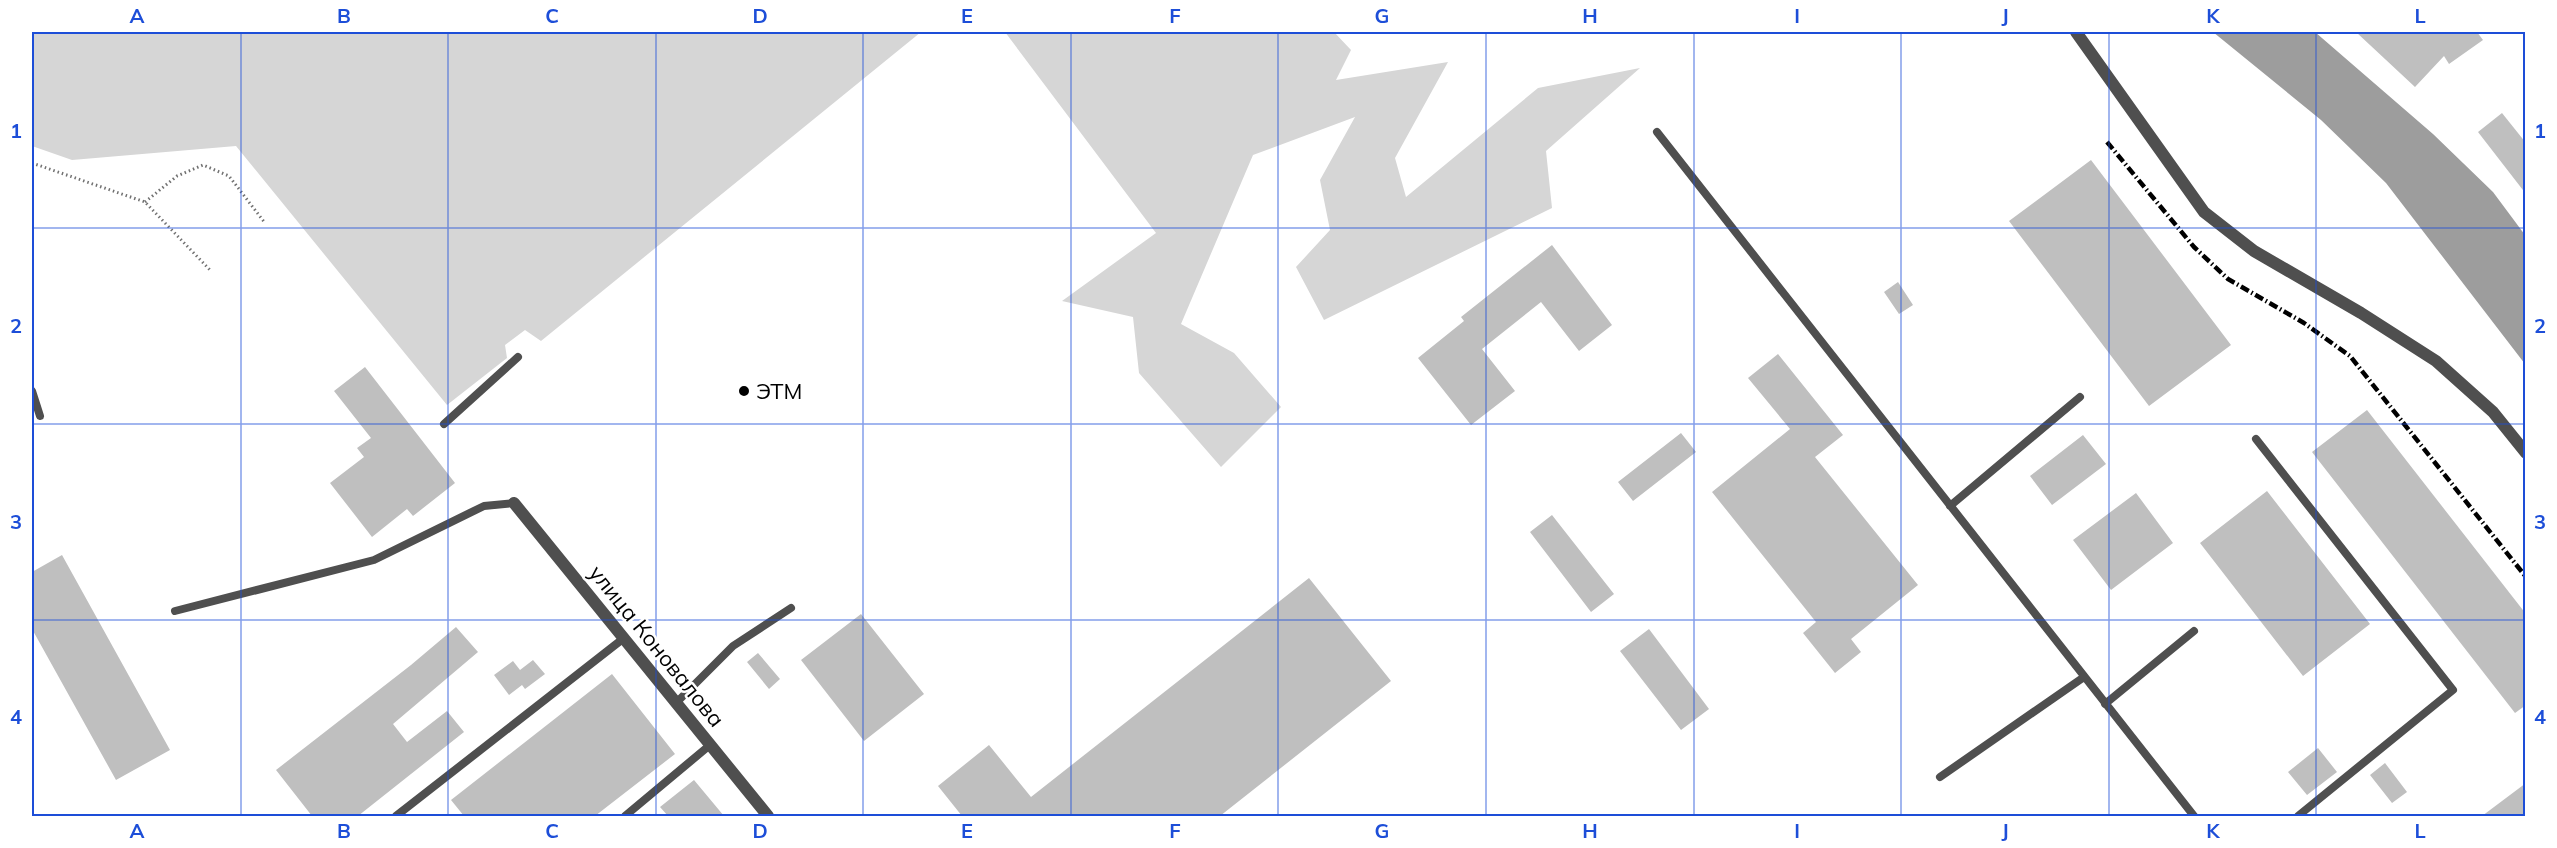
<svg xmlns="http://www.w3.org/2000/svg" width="2557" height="848" viewBox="0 0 2557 848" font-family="Mulish,sans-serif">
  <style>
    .green { fill: #d6d6d6 }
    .water { fill: #9d9d9d }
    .building { fill: #bfbfbf }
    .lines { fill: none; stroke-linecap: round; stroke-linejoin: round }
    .path { stroke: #717171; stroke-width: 3; stroke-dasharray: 1.5 3; stroke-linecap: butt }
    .service { stroke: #4f4f4f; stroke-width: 8 }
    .minor { stroke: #4f4f4f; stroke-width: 12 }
    .rail { stroke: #000; stroke-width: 4.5; stroke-dasharray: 9 3 1.5 3; stroke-linecap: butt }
    .grid { fill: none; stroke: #1d4ed8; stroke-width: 1.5; stroke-opacity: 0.55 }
    .poi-dot { fill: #000; stroke: #fff; stroke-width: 2 }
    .labels { text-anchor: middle; stroke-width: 5; stroke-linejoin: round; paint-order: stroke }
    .poi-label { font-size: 22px; fill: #000; stroke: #fff; text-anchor: start }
    .street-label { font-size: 22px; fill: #000; stroke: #fff }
    .neatline { fill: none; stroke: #1d4ed8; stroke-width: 2 }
    .grid-label { font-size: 20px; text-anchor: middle; font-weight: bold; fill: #1d4ed8 }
  </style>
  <rect width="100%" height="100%" fill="#fff"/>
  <path class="green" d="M32,32h889l-380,309 -16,-11 -20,15 2,13 -60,47 -211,-259 -164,14 -40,-14z
    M1005,32h329l17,18 -15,30 112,-18 -53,96 11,39 132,-109 102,-20 -94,83 6,57 -228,112 -28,-53 34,-37 -10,-50 35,-63 -102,38 -72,169 53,29 47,54 -60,60 -82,-94 -6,-56 -71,-16 94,-68z"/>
  <path class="water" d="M2213,32h102l118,102 60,58 32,43v129l-139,-181 -65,-63z"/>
  <path class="building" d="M2356,32h121l6,8 -34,24 -5,-8 -29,31z
    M2502,113l24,30v51l-48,-62z
    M2091,160l140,185 -82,61 -140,-185z
    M1552,245l60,80 -33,26 -38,-49 -59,47 33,42 -44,34 -53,-67 46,-37 -3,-4z
    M1898,282l15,23 -14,9 -15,-22z
    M1778,354l65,81 -28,22 103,128 -67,54 10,13 -26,21 -32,-40 13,-11 -104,-130 78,-63 -42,-51z
    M365,367l90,116 -42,33 -6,-7 -35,28 -42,-54 34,-26 -7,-9 14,-10 -37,-47z
    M2367,410l159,204v91l-11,8 -203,-261z
    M1681,433l15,19 -63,49 -15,-19z
    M2083,435l23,29 -54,41 -22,-29z
    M2267,491l103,133 -67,52 -103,-133z
    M2136,493l37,50 -62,47 -38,-50z
    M1552,515l62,79 -23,18 -61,-80z
    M62,555l108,195 -54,30 -84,-151v-57z
    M1309,578l82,103 -171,135h-258l-24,-30 51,-41 42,52z
    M861,614l63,80 -60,47 -63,-81z
    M456,627l22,25 -85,72 14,18 40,-31 17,21 -106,84h-46l-36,-46 135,-105z
    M1649,629l60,80 -28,21 -61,-79z
    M758,653l22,26 -11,10 -22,-27z
    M533,660l12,14 -20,15 -3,-4 -13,10 -15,-20 19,-14 7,9z
    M612,674l63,80 -80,62h-131l-13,-16z
    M2318,748l19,24 -30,23 -19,-23z
    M2385,763l22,29 -15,11 -22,-28z
    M694,780l30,36h-56l-8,-9z
    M2526,783v33h-44z"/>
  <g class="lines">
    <path class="path" d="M32,163l113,39 65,68
      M145,202l32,-26 26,-11 26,11 36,47"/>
    <path class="service" d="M1657,132l537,684
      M32,391l8,25
      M444,424l74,-67
      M2256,439l197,251 -155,126
      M1950,506l130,-109
      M175,611l199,-51 110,-54 30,-3
      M676,703l57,-57 58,-38
      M2105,704l89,-73
      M1940,777l144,-100
      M396,816l228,-178
      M625,816l85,-71"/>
    <path class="minor" d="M2076,32l128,180 50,39 107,62 75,48 57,51 33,41
      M514,503l254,313"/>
    <path class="rail" d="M2107,142l87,105 34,32 76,44 46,33 176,221"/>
  </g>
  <path class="grid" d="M241,32v784M448,32v784M656,32v784M863,32v784M1071,32v784M1278,32v784M1486,32v784M1694,32v784M1901,32v784M2109,32v784M2316,32v784M32,228h2494M32,424h2494M32,620h2494"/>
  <circle class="poi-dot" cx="744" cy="391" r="6"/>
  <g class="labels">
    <g class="poi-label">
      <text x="756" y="399">ЭТМ</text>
    </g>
    <g class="street-label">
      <text transform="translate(657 646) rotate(51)" y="8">улица Коновалова</text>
    </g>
  </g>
  <rect width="2557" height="848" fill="none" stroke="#ffffff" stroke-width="66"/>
  <rect x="33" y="33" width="2491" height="782" class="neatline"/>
  <g class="grid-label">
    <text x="137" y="23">A</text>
    <text x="344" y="23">B</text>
    <text x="552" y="23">C</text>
    <text x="760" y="23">D</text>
    <text x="967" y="23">E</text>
    <text x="1175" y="23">F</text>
    <text x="1382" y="23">G</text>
    <text x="1590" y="23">H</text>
    <text x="1797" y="23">I</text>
    <text x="2005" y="23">J</text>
    <text x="2213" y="23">K</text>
    <text x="2420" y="23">L</text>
    <text x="16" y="138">1</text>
    <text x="2540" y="138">1</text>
    <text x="16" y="333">2</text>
    <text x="2540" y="333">2</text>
    <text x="16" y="529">3</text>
    <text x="2540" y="529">3</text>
    <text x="16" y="724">4</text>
    <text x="2540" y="724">4</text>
    <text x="137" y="838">A</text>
    <text x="344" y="838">B</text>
    <text x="552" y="838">C</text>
    <text x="760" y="838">D</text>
    <text x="967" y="838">E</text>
    <text x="1175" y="838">F</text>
    <text x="1382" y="838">G</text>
    <text x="1590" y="838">H</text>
    <text x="1797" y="838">I</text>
    <text x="2005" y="838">J</text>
    <text x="2213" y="838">K</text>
    <text x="2420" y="838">L</text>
  </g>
</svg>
